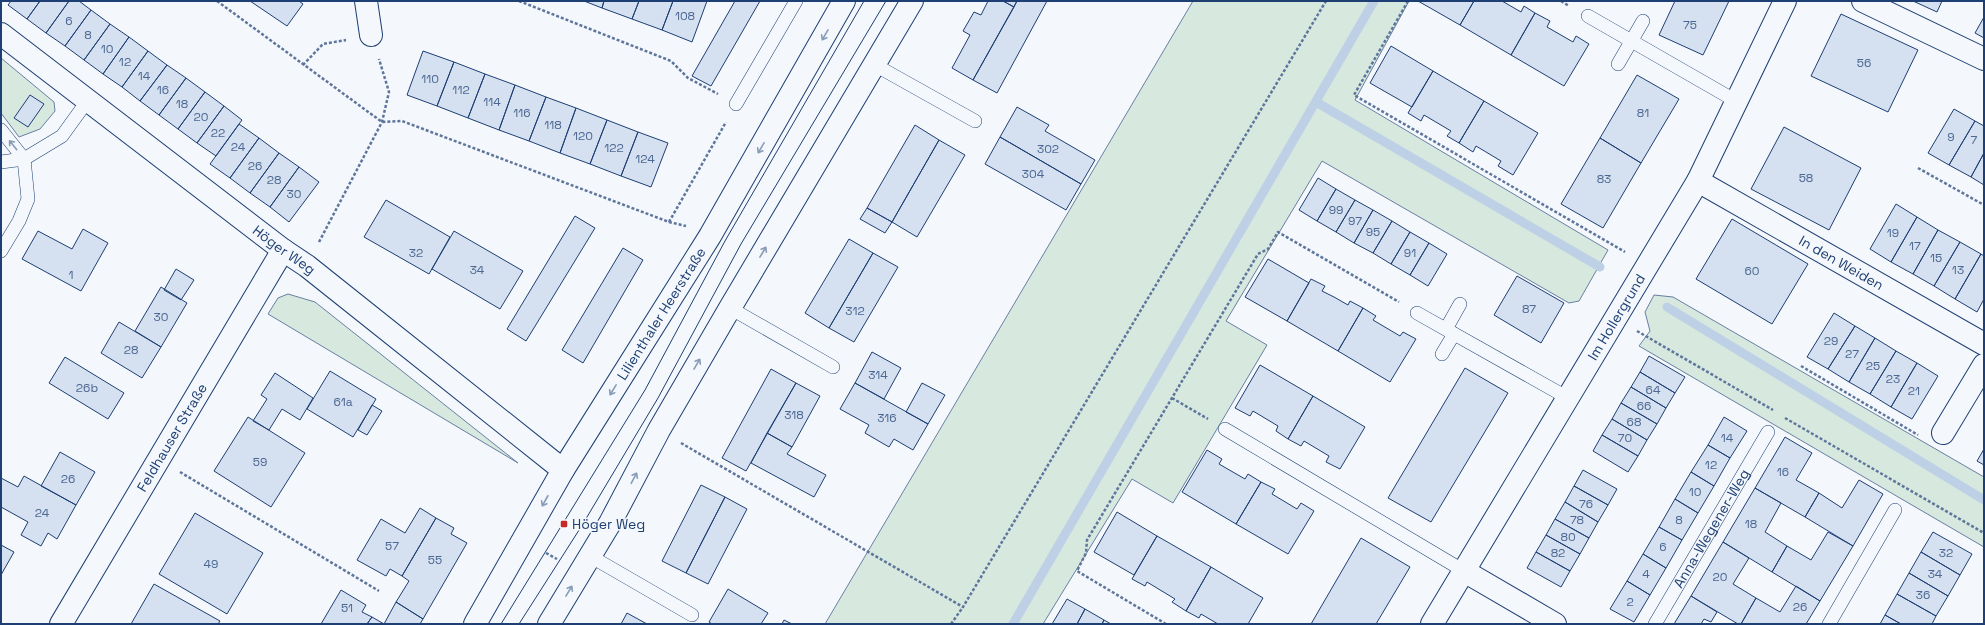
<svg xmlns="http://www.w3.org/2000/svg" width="1985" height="625" viewBox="0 0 1985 625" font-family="'Space Grotesk',sans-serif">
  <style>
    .green { fill: #d7e8df; stroke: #687fa3 }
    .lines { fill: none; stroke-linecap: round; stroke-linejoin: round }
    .stream { stroke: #bed0e5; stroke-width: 9 }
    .building { fill: #d5e0f0; stroke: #1d3f73 }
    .lane-casing { stroke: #1d3f73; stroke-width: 14 }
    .street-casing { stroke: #1d3f73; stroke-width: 24 }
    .secondary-casing { stroke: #1d3f73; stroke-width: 24 }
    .path { stroke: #5e769c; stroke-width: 2.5; stroke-dasharray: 3 2; stroke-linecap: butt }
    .lane { stroke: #f4f7fb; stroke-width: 13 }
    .street { stroke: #f4f7fb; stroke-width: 22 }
    .secondary { stroke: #f4f7fb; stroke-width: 22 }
    .tram { stroke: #1d3f73; stroke-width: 1 }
    .oneway { stroke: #889bb7 }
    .poi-dot { fill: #c62828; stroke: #f4f7fb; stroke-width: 1.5 }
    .labels { text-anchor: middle; stroke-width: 3; stroke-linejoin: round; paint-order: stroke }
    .number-label { font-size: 12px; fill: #4b6792 }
    .street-label { font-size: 14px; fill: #1d3f73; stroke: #f4f7fb }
    .poi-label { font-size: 14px; fill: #1d3f73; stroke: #f4f7fb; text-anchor: start }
  </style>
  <rect width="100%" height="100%" fill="#f4f7fb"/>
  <path class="green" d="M1193,1h216l-54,99 253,150 -29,51 -10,2 -247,-142 -96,160 41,24 -94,158 -41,-24 -89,145h-218z
    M1,58l53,44 1,9 -15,18 -21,8 -18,-24z
    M288,294l27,8 203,161 -250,-149 10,-16z
    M1654,295l19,2 311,180v70l-345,-201 11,-15 -5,-19z"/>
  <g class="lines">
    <path class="stream" d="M1316,102l284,165
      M1667,307l317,193
      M1013,624l361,-623"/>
  </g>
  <path class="building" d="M11,1h29l-13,18 -19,-14z
    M40,1h29l-23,32 -19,-14z
    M69,1h10l12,9 -26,36 -19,-13z
    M250,1h49l4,3 -16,22z
    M584,1h20l-2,7z
    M604,1h35l-7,18 -30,-11z
    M639,1h34l-11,29 -30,-11z
    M673,1h34l-15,41 -30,-12z
    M735,1h25l-49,85 -19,-10z
    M988,1h15l11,6 -41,73 -21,-12 18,-33 -7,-4 11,-19 7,3z
    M1003,1h14l-3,6z
    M1017,1h30l-50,92 -24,-13z
    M1418,1h56l-14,24z
    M1474,1h28l19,11 3,-6 11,7 -24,42 -51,-30z
    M1675,1h54l-26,54 -44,-20z
    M1913,1h29l-5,11z
    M91,10l19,14 -26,36 -19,-14z
    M1535,13l15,8 -3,6 26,15 3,-6 13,8 -25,42 -53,-31z
    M1841,14l77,36 -30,62 -77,-36z
    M1984,17v21l-9,-5z
    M110,24l19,13 -26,37 -19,-14z
    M129,37l19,14 -26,36 -19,-13z
    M1391,46l42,25 -21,36 -42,-24z
    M148,51l19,14 -27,36 -18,-14z
    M423,51l31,11 -17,44 -30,-11z
    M454,62l31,12 -17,44 -31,-12z
    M167,65l19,13 -27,37 -19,-14z
    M1433,71l51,30 -25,42 -12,-7 4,-5 -27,-16 -3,6 -13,-8z
    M485,74l30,11 -16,45 -31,-12z
    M1637,75l42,24 -38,64 -41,-25z
    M186,78l19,14 -27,37 -19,-14z
    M515,85l31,12 -17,44 -30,-11z
    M205,92l19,14 -27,37 -19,-14z
    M30,95l14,9 -16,23 -14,-9z
    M546,97l30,11 -16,45 -31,-12z
    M1484,101l54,32 -25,42 -15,-9 3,-5 -25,-15 -3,6 -14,-9z
    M224,106l18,14 -26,36 -19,-13z
    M1017,107l32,18 -4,6 50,29 -14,24 -81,-47z
    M576,108l31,12 -17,44 -30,-11z
    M1954,109l21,12 -26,44 -21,-12z
    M607,120l31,12 -17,44 -31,-12z
    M1975,121l9,5v27l-13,24 -22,-12z
    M239,124l20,14 -29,40 -20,-14z
    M915,125l24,15 -47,82 -25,-14z
    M1784,127l77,41 -32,62 -78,-41z
    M638,132l30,11 -17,44 -30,-11z
    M1000,137l81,47 -15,26 -81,-46z
    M259,138l20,15 -29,40 -20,-15z
    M1600,138l41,25 -38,65 -42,-24z
    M939,140l26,15 -48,82 -25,-15z
    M279,153l20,14 -29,40 -20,-14z
    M1984,153v32l-13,-8z
    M299,167l20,15 -30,40 -19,-15z
    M1318,178l18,11 -19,32 -18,-11z
    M1336,189l19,11 -19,32 -19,-11z
    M386,200l64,37 -21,37 -65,-37z
    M1355,200l18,10 -19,33 -18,-11z
    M1896,204l21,13 -26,45 -21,-13z
    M867,208l25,14 -7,11 -25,-14z
    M1373,210l19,11 -19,32 -19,-10z
    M575,216l20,12 -69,113 -19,-12z
    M1917,217l21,13 -25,44 -22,-12z
    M1732,219l76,45 -36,60 -76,-45z
    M1392,221l18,11 -19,32 -18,-11z
    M83,229l25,14 -27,48 -59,-32 16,-28 34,18z
    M1938,230l22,12 -26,44 -21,-12z
    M454,231l69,40 -23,38 -68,-40z
    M1410,232l19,11 -19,32 -19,-11z
    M849,239l24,14 -44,75 -24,-15z
    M1960,242l21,12 -26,45 -21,-13z
    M1429,243l18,11 -19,32 -18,-11z
    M623,248l20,12 -60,103 -21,-13z
    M873,253l25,14 -44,75 -25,-14z
    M1981,254l3,2v43l-7,13 -22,-13z
    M1268,259l41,24 -22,38 -42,-24z
    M176,269l18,11 -13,20 -17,-10z
    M1517,276l47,27 -23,40 -47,-28z
    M1311,279l14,7 -3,5 12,6 14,8 2,-4 13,7 -25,43 -51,-30z
    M161,287l26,16 -26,44 -26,-16z
    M1363,308l13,8 -3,4 27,16 3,-4 13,7 -26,43 -52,-31z
    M1834,313l21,13 -27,43 -21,-12z
    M119,322l42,25 -19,31 -41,-25z
    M1855,326l20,12 -26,44 -21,-13z
    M1875,338l21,13 -26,43 -21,-12z
    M1896,351l21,12 -26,44 -21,-13z
    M872,352l29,16 -17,31 -29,-16z
    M1649,356l36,21 -10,16 -35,-21z
    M65,357l59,36 -16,26 -59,-36z
    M1917,363l21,13 -26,43 -21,-12z
    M1260,365l53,31 -25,43 -12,-8 2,-5 -25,-15 -3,5 -15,-8z
    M1465,368l43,25 -77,129 -43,-24z
    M771,369l25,14 -50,88 -24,-13z
    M330,371l46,28 -23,38 -46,-28z
    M1640,372l35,21 -9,15 -35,-21z
    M275,373l38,25 -13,22 -18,-11 -13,21 -16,-9 14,-22 -6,-4z
    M796,383l24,13 -28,51 -25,-14z
    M855,383l73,41 -15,26 -19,-11 -5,8 -24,-14 4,-8 -29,-16z
    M922,383l23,12 -17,29 -22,-12z
    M1631,387l35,21 -9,16 -36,-21z
    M1313,396l52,31 -25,42 -14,-7 3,-6 -25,-15 -3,5 -13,-7z
    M1621,403l36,21 -10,16 -35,-21z
    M372,405l10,6 -15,24 -9,-5z
    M248,417l57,36 -34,54 -57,-36z
    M1724,417l23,14 -17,27 -22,-13z
    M1612,419l35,21 -9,16 -36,-21z
    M767,433l25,14 -5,7 39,21 -12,22 -63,-34z
    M1602,435l36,21 -10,16 -35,-21z
    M1785,437l27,16 -16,27 23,13 -14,24 -50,-29z
    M1708,445l22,13 -16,28 -23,-14z
    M1984,449v16l-7,-4z
    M1207,450l15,9 -3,5 26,15 3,-5 13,8 -25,42 -54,-32z
    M60,452l35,20 -19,33 -35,-19z
    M1583,470l34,19 -9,16 -34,-19z
    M1691,472l23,14 -16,27 -23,-14z
    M24,476l52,29 -19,34 -9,-6 -7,13 -20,-11 7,-13 -27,-15v-29l17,9z
    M1859,480l24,14 -30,52 -48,-29 14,-24 23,15z
    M1261,482l14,7 -3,5 25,15 4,-6 13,8 -26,43 -52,-30z
    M701,485l24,12 -39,76 -24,-12z
    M1574,486l34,19 -10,17 -33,-20z
    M1755,488l26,15 -16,29 22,14 -15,26 -49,-30z
    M725,497l22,12 -39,75 -22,-11z
    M1675,499l23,14 -16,27 -23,-13z
    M1565,502l33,20 -9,16 -34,-19z
    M420,508l16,10 -34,58 -12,-7 -4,7 -29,-16 24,-41 24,14z
    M1117,512l40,24 -23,39 -40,-23z
    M195,513l68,40 -36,61 -68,-40z
    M436,518l18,10 -3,6 16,9 -44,76 -27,-17 13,-21 -7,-5z
    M1555,519l34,19 -9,16 -34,-19z
    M1659,527l23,13 -16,28 -23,-14z
    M1828,532l25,14 -33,55 -48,-29 15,-26 24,14z
    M1933,532l39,22 -12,21 -39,-23z
    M1546,535l34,19 -10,17 -34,-19z
    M1157,536l54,31 -25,44 -14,-9 3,-3 -28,-17 -2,4 -13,-7z
    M1361,538l49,29 -34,57h-65z
    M1723,542l26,16 -16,26 23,14 -15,26h-3l-47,-28z
    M1,545l13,7 -13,23z
    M1536,552l34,19 -9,16 -34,-19z
    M1921,552l39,23 -12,21 -39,-23z
    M1643,554l23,14 -16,27 -23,-14z
    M1211,567l52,31 -15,26h-30l-17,-10 -2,4 -13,-7z
    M1909,573l39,23 -12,20 -39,-22z
    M1627,581l23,14 -16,27 -24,-13z
    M154,584l66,37 -2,3h-87z
    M1796,586l24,15 -14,23h-65l15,-26 24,14z
    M728,589l40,24 -7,11h-49l-3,-2z
    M341,590l25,15 -4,7 10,5 -5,7h-46z
    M1897,594l39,22 -4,8h-31l-16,-9z
    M1691,596l26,16 -6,10 -7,-3 -3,5h-27z
    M1067,599l18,10 -8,15h-25z
    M396,602l27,17 -3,5h-53l5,-7 12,7z
    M1085,609l19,11 -2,4h-25z
    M627,613l20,11h-26z
    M1885,615l16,9h-21z
    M784,620l8,4h-10z
    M1104,620l7,4h-9z"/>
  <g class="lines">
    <defs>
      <g id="lane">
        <path d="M1588,16l148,85"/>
        <path d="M1618,64l25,-43"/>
        <path d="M875,65l100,56"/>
        <path d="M736,104l60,-103"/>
        <path d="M1,130l23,29 4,40 -9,22 -18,30"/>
        <path d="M1,162l23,-3 38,-23 26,-36"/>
        <path d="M730,308l103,59"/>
        <path d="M1417,313l151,85"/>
        <path d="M1446,329l14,-25"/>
        <path d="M1442,354l12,-20"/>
        <path d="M1225,429l239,142"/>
        <path d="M590,556l102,59"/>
        <path id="s1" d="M1655,624l113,-192"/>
        <path d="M1829,624l66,-114"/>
      </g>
      <g id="street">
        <path d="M366,1l5,34"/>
        <path d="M1863,1l121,58"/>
        <path id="s2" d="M1,34l282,216 24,16 256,204"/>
        <path id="s3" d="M1698,181l286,163"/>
        <path d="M1943,433l41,-68"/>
        <path d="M1464,571l91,53"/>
        <path id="s4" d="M61,624l222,-374"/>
        <path id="s5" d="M1432,624l266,-443 87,-180"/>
      </g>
      <g id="secondary">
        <path id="s6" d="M475,624l88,-154 147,-234 134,-235"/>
        <path d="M549,624l61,-101 49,-93 71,-122 182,-307"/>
      </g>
    </defs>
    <use href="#lane" class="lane-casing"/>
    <use href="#street" class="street-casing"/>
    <use href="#secondary" class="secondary-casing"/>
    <path class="path" d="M217,1l165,121 20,-1 267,101 17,4
      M519,1l152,60 17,17 30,16
      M1408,1l-54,94 271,157
      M1561,1l8,5
      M303,65l20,-21 23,-4
      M1918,168l66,37
      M669,222l57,-100
      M319,242l63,-120 7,-30 -10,-33
      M1637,331l136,79
      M1801,366l117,69
      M1172,398l36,21
      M1785,418l199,115
      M681,443l282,164 363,-606
      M180,472l199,119
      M546,553l11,6
      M951,624l12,-17
      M1166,624l-89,-53 9,-18 1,-13 171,-286 10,-5 10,-17 121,70"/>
    <use href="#lane" class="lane"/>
    <use href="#street" class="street"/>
    <use href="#secondary" class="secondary"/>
    <path class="tram" d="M501,624l144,-234 80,-149 139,-240
      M519,624l62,-97 77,-129 83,-154 145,-243"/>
  </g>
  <defs><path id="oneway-shaft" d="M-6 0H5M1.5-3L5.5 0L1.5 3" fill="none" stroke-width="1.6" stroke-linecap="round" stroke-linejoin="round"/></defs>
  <g class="oneway">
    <use href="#oneway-shaft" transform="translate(825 35) rotate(120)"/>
    <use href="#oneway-shaft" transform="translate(13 145) rotate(-129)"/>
    <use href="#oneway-shaft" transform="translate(761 148) rotate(120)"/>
    <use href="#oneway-shaft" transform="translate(763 252) rotate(-59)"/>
    <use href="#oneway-shaft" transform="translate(697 364) rotate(-60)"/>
    <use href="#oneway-shaft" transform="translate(613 390) rotate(122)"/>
    <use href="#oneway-shaft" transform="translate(634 478) rotate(-62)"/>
    <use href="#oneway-shaft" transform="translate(545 501) rotate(119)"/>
    <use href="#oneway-shaft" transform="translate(569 591) rotate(-59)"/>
  </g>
  <rect class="poi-dot" x="560" y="520" width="8" height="8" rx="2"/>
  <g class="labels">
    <g class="number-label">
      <text x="685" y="20">108</text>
      <text x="69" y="25">6</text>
      <text x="1690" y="29">75</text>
      <text x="88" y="39">8</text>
      <text x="107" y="53">10</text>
      <text x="125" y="66">12</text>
      <text x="1864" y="67">56</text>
      <text x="144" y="80">14</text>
      <text x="430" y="83">110</text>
      <text x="163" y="94">16</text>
      <text x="461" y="94">112</text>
      <text x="492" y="106">114</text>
      <text x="182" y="108">18</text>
      <text x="522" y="117">116</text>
      <text x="1643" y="117">81</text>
      <text x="201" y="121">20</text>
      <text x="553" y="129">118</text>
      <text x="218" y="137">22</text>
      <text x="583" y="140">120</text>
      <text x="1951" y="141">9</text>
      <text x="1974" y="144">7</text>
      <text x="238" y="151">24</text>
      <text x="614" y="152">122</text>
      <text x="1048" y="153">302</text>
      <text x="645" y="163">124</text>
      <text x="255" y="170">26</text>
      <text x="1033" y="178">304</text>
      <text x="1806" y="182">58</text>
      <text x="1604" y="183">83</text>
      <text x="274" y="184">28</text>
      <text x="294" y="198">30</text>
      <text x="1336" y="214">99</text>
      <text x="1355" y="225">97</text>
      <text x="1373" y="236">95</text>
      <text x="1893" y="237">19</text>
      <text x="1915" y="250">17</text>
      <text x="416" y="257">32</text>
      <text x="1410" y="257">91</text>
      <text x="1936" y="262">15</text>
      <text x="477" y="274">34</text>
      <text x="1958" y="274">13</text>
      <text x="1752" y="275">60</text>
      <text x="71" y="279">1</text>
      <text x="1529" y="313">87</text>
      <text x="855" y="315">312</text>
      <text x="161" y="321">30</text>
      <text x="1831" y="345">29</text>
      <text x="131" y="354">28</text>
      <text x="1852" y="358">27</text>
      <text x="1873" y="370">25</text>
      <text x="878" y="379">314</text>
      <text x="1893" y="383">23</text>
      <text x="87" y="392">26b</text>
      <text x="1653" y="394">64</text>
      <text x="1914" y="395">21</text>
      <text x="343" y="406">61a</text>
      <text x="1644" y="410">66</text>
      <text x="794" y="419">318</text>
      <text x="887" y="422">316</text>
      <text x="1634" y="426">68</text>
      <text x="1625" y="442">70</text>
      <text x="1727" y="442">14</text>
      <text x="260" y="466">59</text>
      <text x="1711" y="469">12</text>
      <text x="1783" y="476">16</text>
      <text x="68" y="483">26</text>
      <text x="1695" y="496">10</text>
      <text x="1586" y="508">76</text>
      <text x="42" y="517">24</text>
      <text x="1577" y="524">78</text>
      <text x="1679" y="524">8</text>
      <text x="1751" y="528">18</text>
      <text x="1568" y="541">80</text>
      <text x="392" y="550">57</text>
      <text x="1663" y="551">6</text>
      <text x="1558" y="557">82</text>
      <text x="1946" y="557">32</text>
      <text x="435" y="564">55</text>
      <text x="211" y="568">49</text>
      <text x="1646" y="578">4</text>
      <text x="1935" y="578">34</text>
      <text x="1720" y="581">20</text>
      <text x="1923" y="599">36</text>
      <text x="1630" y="606">2</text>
      <text x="1800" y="611">26</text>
      <text x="347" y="612">51</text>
    </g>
    <g class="street-label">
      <text dy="5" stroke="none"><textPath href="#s2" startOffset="356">Höger Weg</textPath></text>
      <text dy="5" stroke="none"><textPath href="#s3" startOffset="165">In den Weiden</textPath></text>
      <text dy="5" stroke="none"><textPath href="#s6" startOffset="362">Lilienthaler Heerstraße</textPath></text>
      <text dy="5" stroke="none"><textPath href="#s5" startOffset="358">Im Hollergrund</textPath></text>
      <text dy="5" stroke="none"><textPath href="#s4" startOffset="217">Feldhauser Straße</textPath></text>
      <text dy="5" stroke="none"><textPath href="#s1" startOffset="111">Anna-Wegener-Weg</textPath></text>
    </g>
    <g class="poi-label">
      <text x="572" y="529">Höger Weg</text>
    </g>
  </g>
  <rect width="1985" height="625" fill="none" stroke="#1d3f73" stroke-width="4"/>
</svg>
